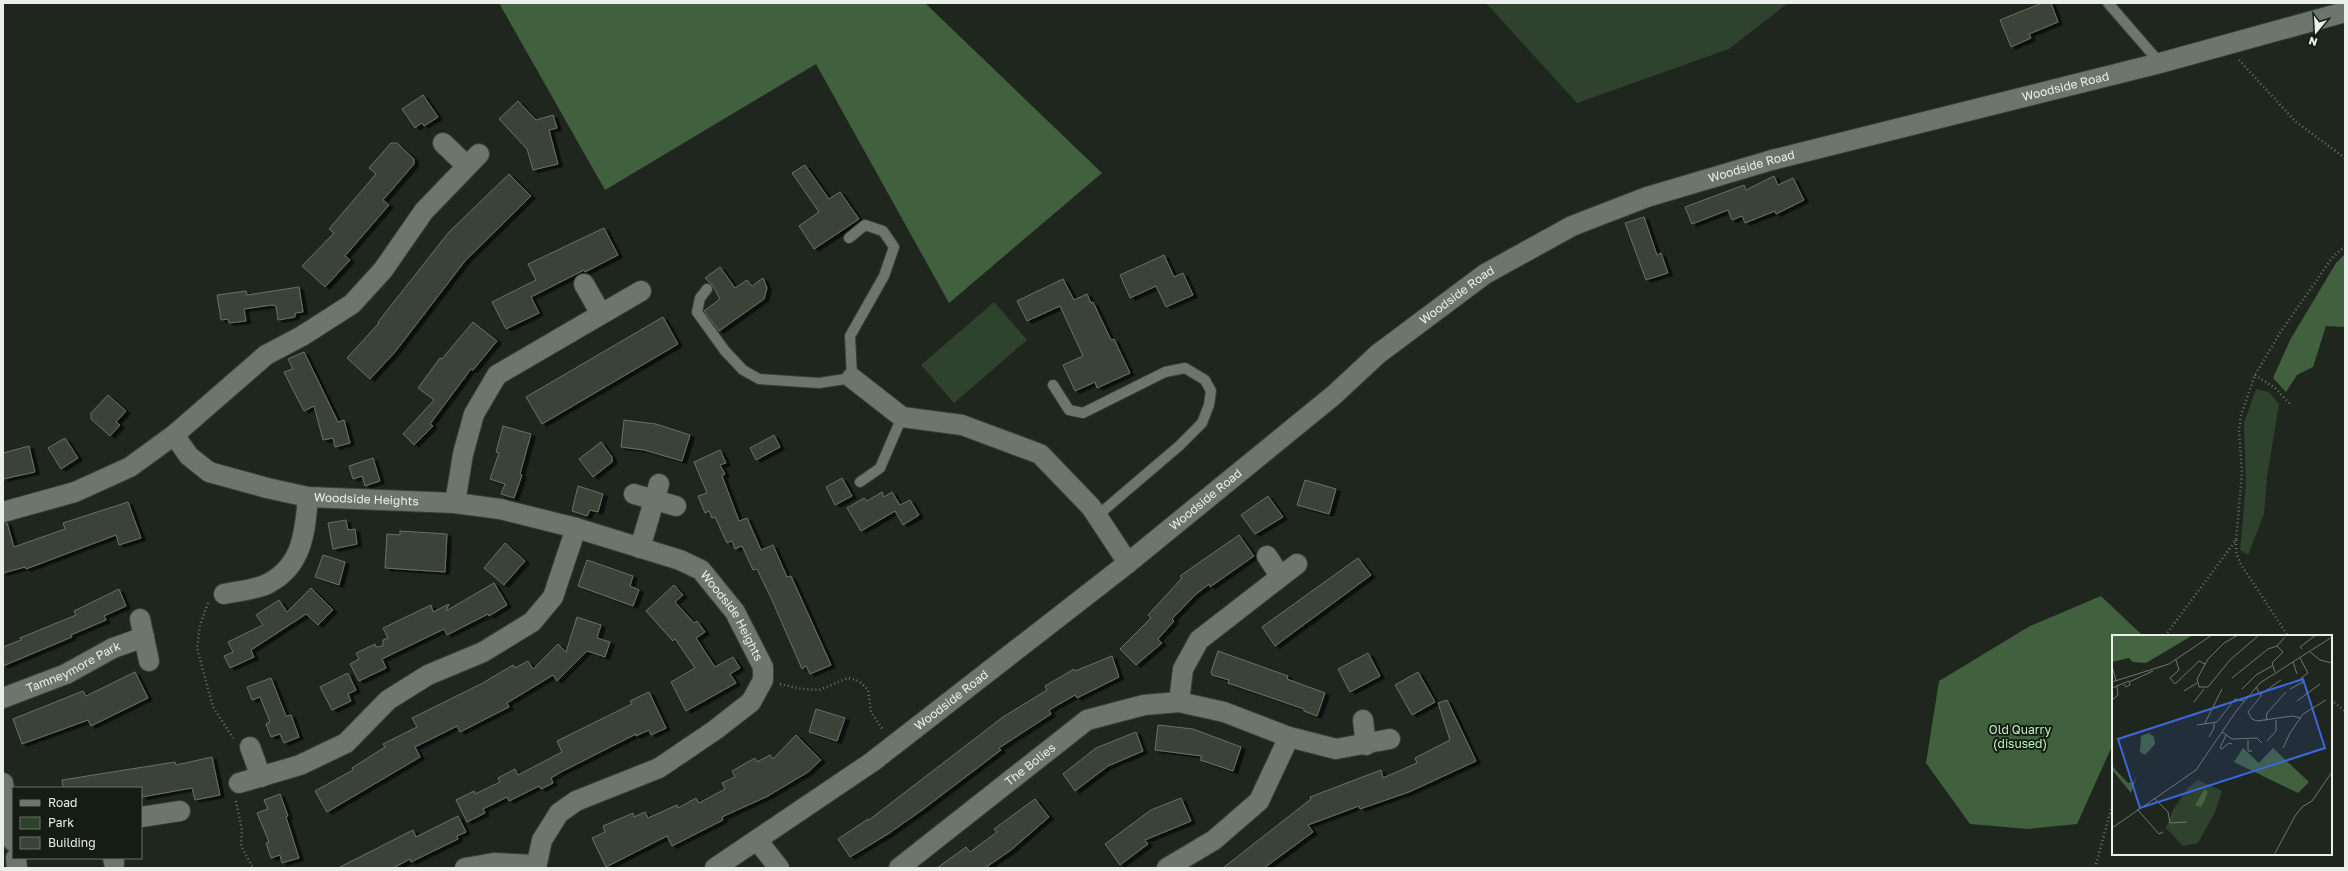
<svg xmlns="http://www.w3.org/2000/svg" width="2348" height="871" viewBox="0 0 2348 871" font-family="'Golos Text',sans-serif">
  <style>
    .green { fill: #2f422d }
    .forest { fill: #41603e }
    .building { fill: #3a4239; stroke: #697168; filter: url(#shadow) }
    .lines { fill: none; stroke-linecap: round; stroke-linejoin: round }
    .service-casing { stroke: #3a403a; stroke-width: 12 }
    .minor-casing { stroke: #3a403a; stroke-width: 22 }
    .path { stroke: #6c736c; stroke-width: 2.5; stroke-dasharray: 1 3; stroke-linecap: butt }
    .service { stroke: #6d766c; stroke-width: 10 }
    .minor { stroke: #6d766c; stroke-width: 20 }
    .labels { text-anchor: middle; stroke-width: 4; stroke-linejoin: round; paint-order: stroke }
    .street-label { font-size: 12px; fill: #eaefe9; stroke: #151c14 }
    .park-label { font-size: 12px; fill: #bff4b9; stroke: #151c14 }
    .inset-road { fill: none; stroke: #70766f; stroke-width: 1 }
    .view { fill: #3c66db; fill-opacity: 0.15; stroke: #3c66db; stroke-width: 2 }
    .inset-edge { fill: none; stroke: #eaefe9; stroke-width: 2 }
  </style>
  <defs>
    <filter id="shadow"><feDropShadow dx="4.5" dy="2.5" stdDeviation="0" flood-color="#0009"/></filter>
  </defs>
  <rect width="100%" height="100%" fill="#1e261e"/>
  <path class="green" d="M1486,3h302l-59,46 -152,54z
    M994,302l33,38 -73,63 -33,-38z
    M2256,389l13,3 10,12 -12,73 -3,37 -16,41 -8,-5 6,-65 -2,-62z"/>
  <path class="forest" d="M499,3h426l177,170 -153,130 -133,-239 -211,126z
    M2345,254v73l-19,-1 -13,41 -16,8 -11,17 -13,-14 17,-38 46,-77z
    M2101,596l42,40h-30v108l-36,80 -49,5 -58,-5 -44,-61 13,-82 91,-55z"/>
  <path class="building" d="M2042,3h9l7,19 -29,12 2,4 -20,9 -11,-27z
    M423,95l15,22 -14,9 -2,-3 -7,5 -13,-19z
    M518,101l18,19 17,-5 4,13 -8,2 9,34 -25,6 -6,-21 -28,-30z
    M391,143h6l17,16v5l-31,36 6,5 -44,51 5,4 -25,27 -23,-21 32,-33 -5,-4 47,-55 -7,-6z
    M805,165l24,34 11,-7 19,27 -45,30 -15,-23 20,-14 -27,-39z
    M509,174l22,22 -66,65 -70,91 -25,27 -23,-21 32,-35 -1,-1 71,-90z
    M1774,176l4,9 15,-7 11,22 -28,14 -1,-3 -30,12 -3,-7 -10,4 -4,-10 -36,14 -7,-17 59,-22 2,5z
    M1644,217l13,38 4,-2 7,20 -22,7 -21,-57z
    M604,228l14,27 -33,17 -1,-2 -53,27 8,16 -33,16 -14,-27 44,-22 -8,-16z
    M1164,255l10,22 9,-4 10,22 -27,12 -10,-21 -26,12 -10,-23z
    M720,267l15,21 12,-8 5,6 11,-8 4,10 -3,11 -45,32 -15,-20 16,-12 -7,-13 -8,-8z
    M1063,279l11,21 13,-6 4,9 2,-1 18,38 3,-1 16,34 -33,15 -2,-6 -20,9 -12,-26 20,-9 -23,-50 -33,15 -10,-20z
    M299,287l4,25 -8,1v4l-17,3 -2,-14 -4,-1 -28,4 2,12 -17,2 -1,-4 -7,1 -4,-25 29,-4 1,4z
    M663,317l15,27 -136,80 -16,-27z
    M473,322l24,19 -24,29 -2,-1 -41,55 3,2 -19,19 -11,-11 31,-34 -16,-12 22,-30 2,1z
    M304,352l34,70 6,-2 6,23 -15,4 -2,-9 -10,2 -9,-34 -10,5 -13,-25 -7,-14 9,-3 -5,-10z
    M108,395l18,16 -10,11 4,3 -10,11 -19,-17v-6z
    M624,420l32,4 34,11 -8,26 -38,-11 -23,-3z
    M503,426l28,8 -11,40 2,1 -8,23 -13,-4 4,-10 -15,-5 9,-26 -3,-1z
    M774,435l6,12 -24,13 -6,-12z
    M65,438l13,20 -17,11 -13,-21z
    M601,442l11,15v5l-19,15 -14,-18z
    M29,446l6,26 -32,7v-26z
    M720,450l6,13 -6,2 5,9 -3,2 17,45 8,-3 14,32 12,-5 14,32 4,-1 40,89 -21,9 -4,-8 -4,3 -30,-69 -15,-31 -4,1 -11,-24 -7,3 -3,-8 -5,2 -12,-26 -3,1 -3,-7 -4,2 -7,-17 9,-3 -13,-31z
    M373,458l7,23 -15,5 -3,-10 -9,3 -4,-13z
    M842,478l10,18 -17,9 -9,-18z
    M1305,480l31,9 -7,25 -32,-9z
    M578,486l25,8 -5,18 -8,-2 -3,6 -15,-5z
    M882,492l2,5 8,-5 8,13 10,-5 9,15 -16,10 -8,-14 -34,20 -14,-23 17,-10 3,3z
    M1268,496l15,21 -28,17 -14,-19z
    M128,502l13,36 -22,7 -3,-10 -90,34 -1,-2 -22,6v-50h4l7,24 51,-18 -2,-6z
    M346,520l2,10 7,-1 2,15 -24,5 -5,-26z
    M400,531l47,3 -2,38 -60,-4 2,-34 13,1z
    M1239,535l15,21 -44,31 -1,-3 -14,11 -23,24 2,2 -16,18 4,4 -26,22 -16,-16 31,-31 -3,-3 34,-37 -2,-2z
    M505,543l20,18 -21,24 -20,-17z
    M323,555l22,7 -6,23 -24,-8z
    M1358,558l13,17 -96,71 -13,-19z
    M587,560l46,16 -3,10 9,4 -6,16 -55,-20z
    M494,583l13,22 -18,11 -1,-2 -41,21 -3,-6 -62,30 4,9 -27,13 -9,-17 9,-5 -3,-6 19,-9 1,3 7,-1v-6l5,-2 -5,-10 48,-23 2,7 16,-8 -3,7z
    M674,585l9,10 -8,7 19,21 3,-2 8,11 -9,6 19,29 18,-10 7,11 -10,6 6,9 -50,28 -15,-29 24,-14 -20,-29 -2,2 -27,-30z
    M311,588l22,22 -15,15 -12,-11 -55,36 3,7 -24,11 -6,-12 9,-4 -5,-10 35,-17 -7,-10 23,-15 8,12z
    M119,589l7,17 -22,10 2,4 -35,15 1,2 -69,29v-19l18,-7 -1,-2 56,-23 -2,-4z
    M577,617l24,8 -4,13 13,4 -5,15 -18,-6 -30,30 -4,-6 -46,28 2,4 -49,25 -3,-6 -42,21 5,10 -93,55 -12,-21 38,-21 -1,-2 33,-21 -2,-3 34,-17 -5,-9 69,-34 32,-19 2,3 13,-7 5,8 25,-25 8,8z
    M1218,651l70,25 -1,3 38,14 -8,23 -13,-5v-2l-76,-26 1,-3 -17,-5 -1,-3z
    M1368,653l12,23 -30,16 -12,-23z
    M1112,656l7,21 -42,21 -2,-3 -26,15 2,4 -52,34 2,2 -79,60 -34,24 -38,23 -12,-18 30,-20 1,1 134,-103 44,-27 -2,-4 29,-17 1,2z
    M135,672l13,26 -57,28 -3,-6 -66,24 -9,-25 70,-28 3,5z
    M1418,672l17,30 -23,13 -17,-30z
    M348,673l8,17 -8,4 3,7 -19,9 -12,-23z
    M271,678l15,38 5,-1 8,22 -15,6 -4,-9 -9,3 -5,-13 4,-2 -10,-25 -8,3 -5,-13z
    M649,692l17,36 -15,7 -2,-5 -13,6v-2l-75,38 -10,6 2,5 -12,6 -2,-3 -30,15 -2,-4 -24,12 2,4 -18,9 -11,-22 18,-9 1,3 25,-12 -2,-4 17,-9 3,6 44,-23 -5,-11 75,-37 -2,-3z
    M1447,700l29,61 -67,31 -49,17 -1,-3 -51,19 5,7 -49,36h-41l88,-69 -1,-2 71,-27 2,8 34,-15 -2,-5 35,-18 -12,-37z
    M816,709l29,9 -8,23 -28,-9z
    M1158,725l35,4 48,18 -8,24 -33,-11 2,-4 -47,-6z
    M1136,732l7,19 -35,15 -33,25 -12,-17 33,-26z
    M796,735l25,25 -13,12 -40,24 -46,21 1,3 -51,26 -5,-10 -61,31 -14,-29 13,-6 -2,-6 30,-13 1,4 11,-5 3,6 29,-13 1,3 18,-10 3,5 26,-14 -3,-6 13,-6 -3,-6 23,-13 2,4 13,-7 3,4z
    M212,757l8,38 -25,5 -3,-12 -50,9 -1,-9h-78l-1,-8 113,-18 1,3z
    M280,794l8,22 -2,1 13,41 -17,5 -2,-8 -9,3 -5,-15 3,-1 -12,-29 11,-4 -4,-9z
    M1181,798l10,23 -46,19 3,4 -28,21 -15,-21 46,-34z
    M1035,799l14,18 -38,33 -26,18h-48l29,-21 4,5 27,-20 -3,-3z
    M458,816l8,16 -9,4 1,3 -47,23 -1,-3 -17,9h-55l75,-38 3,7z"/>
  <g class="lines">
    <defs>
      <path id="service" d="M2108,3l52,60
        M707,289l-7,9 -3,14 28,39 18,19 16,9 60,4 33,-5 -2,-42 34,-60 10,-29 -11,-16 -18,-6 -16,13
        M1053,385l16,25 14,3 82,-41 20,-4 20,12 6,11 -2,14 -7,18 -23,23 -82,70
        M860,482l20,-14 22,-51"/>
      <g id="minor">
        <path d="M443,143l24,23"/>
        <path d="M584,284l17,30"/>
        <path d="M852,378l50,39 60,8 78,29 51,53 37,56"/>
        <path id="s1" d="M174,435l15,21 20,16 58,16 41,9 147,6 45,6 76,19 104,32 21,10 34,42 28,55v13l-12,22 -36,28 -56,38 -83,33 -17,12 -17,27 -6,28"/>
        <path d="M634,494l42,12"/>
        <path d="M455,503l8,-49 11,-40 23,-39 144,-84"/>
        <path d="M3,512l72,-20 55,-25 44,-32 92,-80 36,-19 50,-32 31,-34 41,-59 55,-57"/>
        <path d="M640,548l19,-64"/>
        <path d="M1267,556l13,20"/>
        <path d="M224,594c13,-3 33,-4 45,-11 34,-18 36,-52 39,-86"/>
        <path d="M140,619l9,42"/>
        <path id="s2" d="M3,698l63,-24 47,-26 31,-11"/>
        <path d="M1179,702l4,-33 16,-29 98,-76"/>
        <path d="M1363,720l3,25"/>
        <path d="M250,747l11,30"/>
        <path d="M3,783l10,58"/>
        <path d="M239,783l61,-18 46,-22 42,-43 40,-25 55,-23 49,-30 21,-25 23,-69"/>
        <path d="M141,817l39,-6"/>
        <path d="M757,840l22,28"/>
        <path d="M16,858l1,10"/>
        <path d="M113,858l1,5"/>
        <path d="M465,868l29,-5 42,2"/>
        <path id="s3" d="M715,868l157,-106 256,-199 206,-168 44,-41 107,-80 87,-48 75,-29 125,-37 388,-97 185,-51"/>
        <path id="s4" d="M899,868l188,-148 57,-15 35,-3 45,10 65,25 47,12 54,-10"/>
        <path d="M1167,868l47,-28 45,-39 30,-64"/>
      </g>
    </defs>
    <use href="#service" class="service-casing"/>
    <use href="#minor" class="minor-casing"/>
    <path class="path" d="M2239,60l57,62 49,36
      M2255,375l20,13 15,16
      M2236,540v12l4,11 48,73
      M208,603l-8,22 -3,23 16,59 20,31
      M2165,636l71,-96 6,-67 -3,-43 2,-15 14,-40 25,-42 52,-75 13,-12
      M780,684l22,5 17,1 29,-12 11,3 9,9 3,22 12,18
      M2331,700l14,11
      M236,801l6,29 -1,16 12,22
      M2095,868l18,-66"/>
    <use href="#service" class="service"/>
    <use href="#minor" class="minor"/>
  </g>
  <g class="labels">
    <g class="street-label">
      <text dy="4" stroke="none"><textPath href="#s3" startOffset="1586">Woodside Road</textPath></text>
      <text dy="4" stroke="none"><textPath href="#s3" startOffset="1262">Woodside Road</textPath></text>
      <text dy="4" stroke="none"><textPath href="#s3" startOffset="938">Woodside Road</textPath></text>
      <text dy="4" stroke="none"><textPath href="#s1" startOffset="212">Woodside Heights</textPath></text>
      <text dy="4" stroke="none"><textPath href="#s3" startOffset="614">Woodside Road</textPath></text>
      <text dy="4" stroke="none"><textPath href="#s1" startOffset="612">Woodside Heights</textPath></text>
      <text dy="4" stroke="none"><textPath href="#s2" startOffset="77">Tamneymore Park</textPath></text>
      <text dy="4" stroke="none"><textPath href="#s3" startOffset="290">Woodside Road</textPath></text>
      <text dy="4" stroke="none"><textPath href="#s4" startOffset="167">The Bolies</textPath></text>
    </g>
    <g class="park-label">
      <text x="2020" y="734">Old Quarry<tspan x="2020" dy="14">(disused)</tspan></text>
    </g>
  </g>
  <g transform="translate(2112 635)">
    <rect width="220" height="220" fill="#1e261e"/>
    <path d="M86,145l24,11 -7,21 -17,31 -15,3 -17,-18 7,-18 15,-22z" fill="#2f422d"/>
    <path d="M37,98l5,4 1,7 -10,11 -5,-3 1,-16zM131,113l16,15 14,-15 36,34 -11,11 -64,-31zM1,132l15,16 6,-1 3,-6 -6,17 -18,-22z" fill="#41603e"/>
    <path d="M0,0h81l-47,28 -13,-1 -4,-4 -17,4zM92,155l4,1 -4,11 -3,5 -6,-2z" fill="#456442"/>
    <path class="inset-road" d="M126,0l-14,8 -16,16 -11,20 2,8h9l22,-27 29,-25M165,11l8,-9M190,14l-2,-2 16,-12M198,17l10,8 12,3M188,23l8,15 -7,5 7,14M64,25l3,10 -9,8 5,6 24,-23 6,3M181,27l4,12M1,34l3,12M120,43l36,-29 9,-3 6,6 -11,11 3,9M0,47l57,-18 43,-29M12,49l2,3 4,-2 -1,-3 24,-11M144,52l5,9 -13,16 4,7 5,2 35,-5 8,2M0,53l17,-7M130,54l14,-14 16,-9M178,54l13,-7M72,56l13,-8M149,59l20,-14M0,65l6,-5 -1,-9M185,66l23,-17M82,67l10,-13M154,86l1,-8 19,-21M93,88l17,-34M85,90l20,-3 18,-23 9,2M110,97l10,7 25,-1 5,5M114,100l-6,13 2,1 7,-6 3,1M97,102l5,-9v-5M136,105v11h4M155,106l9,-10v-11M171,113l7,-15 13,-19 23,-14M42,163l14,14 2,11 17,-1M25,174l22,25 4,-2M0,193l84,-58 41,-60 23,-27 72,-46M162,220l21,-39 7,-9 10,-6 20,-29"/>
    <path class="view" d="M191,44l22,69 -185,60 -22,-69z"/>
    <rect width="220" height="220" class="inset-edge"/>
  </g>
  <rect width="2348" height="871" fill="none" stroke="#eaefe9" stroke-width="8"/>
  <rect x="12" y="787" width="130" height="72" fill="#151c14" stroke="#6a7069"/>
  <rect x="20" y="800" width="20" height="6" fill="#6d766c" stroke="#6a7069"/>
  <text x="48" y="807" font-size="12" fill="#eaefe9">Road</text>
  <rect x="20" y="817" width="20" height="12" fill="#2f422d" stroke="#6a7069"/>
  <text x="48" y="827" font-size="12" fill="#eaefe9">Park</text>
  <rect x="20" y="837" width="20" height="12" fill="#3a4239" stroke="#6a7069"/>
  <text x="48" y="847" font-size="12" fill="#eaefe9">Building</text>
  <g transform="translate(2316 32) rotate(198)" stroke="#151c14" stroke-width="3" paint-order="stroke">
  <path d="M0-3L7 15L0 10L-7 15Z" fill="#eaefe9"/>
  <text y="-6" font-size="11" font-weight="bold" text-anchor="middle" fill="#eaefe9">N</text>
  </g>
</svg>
